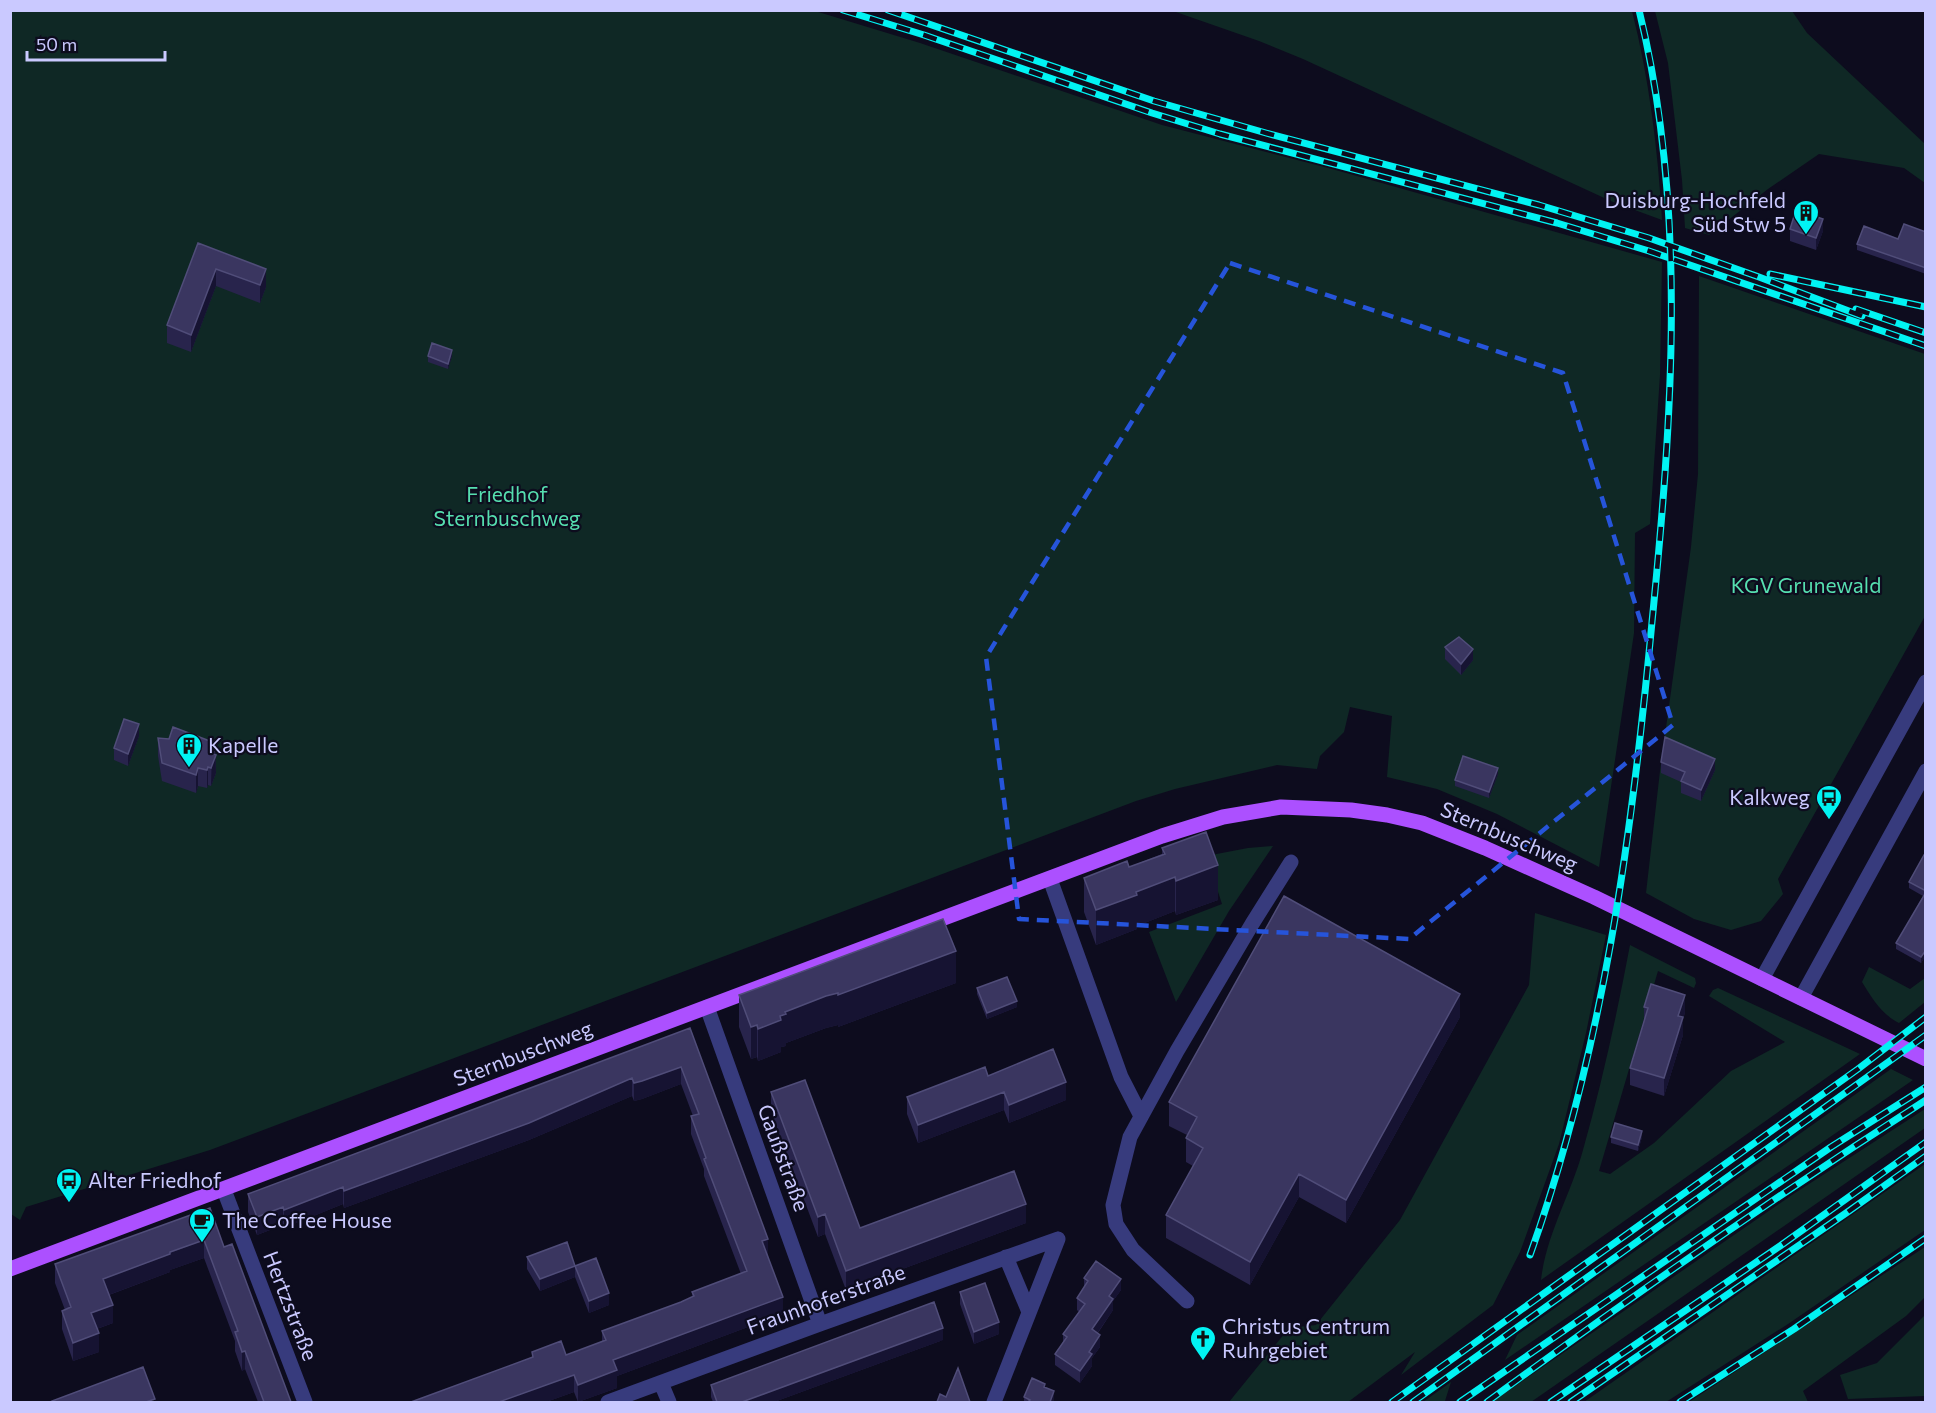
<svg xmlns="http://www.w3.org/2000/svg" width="1936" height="1413" viewBox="0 0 1936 1413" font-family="Commissioner,sans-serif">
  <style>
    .green { fill: #0f2825 }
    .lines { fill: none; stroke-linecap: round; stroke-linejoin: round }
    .minor { stroke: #373b7d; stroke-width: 15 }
    .major { stroke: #ac50ff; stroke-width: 15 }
    .rail-casing { stroke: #01f3f3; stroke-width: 7 }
    .rail { stroke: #0d0c1e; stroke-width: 4.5; stroke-dasharray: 14; stroke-linecap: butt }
    .wall { fill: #28244c }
    .shaded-wall { fill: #161332 }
    .building { fill: #3a3660; stroke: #504d79; stroke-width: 1.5 }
    .marked { fill: none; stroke: #2654da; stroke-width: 4.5; stroke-dasharray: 12 8; stroke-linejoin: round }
    .labels { text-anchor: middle; stroke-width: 4.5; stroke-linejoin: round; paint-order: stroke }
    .poi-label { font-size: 21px; fill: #cac9ff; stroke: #0d0c1e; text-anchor: start }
    .park-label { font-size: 21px; fill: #56deaf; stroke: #0d0c1e }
    .street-label { font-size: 21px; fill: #cac9ff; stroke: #0d0c1e }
  </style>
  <rect width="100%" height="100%" fill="#0d0c1e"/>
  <path class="green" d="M11,11h804l105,32 242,82 170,44 330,93 -2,113 -10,149 -15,9 -1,100 -35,234 -102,-53 -60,-25 -50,-12 5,-61 -42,-9 -6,25 -24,24 -3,13 -40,-4 -102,24 -39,12 -926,349 -184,57 -6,13 -9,-6z
    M1173,11h459c17,67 26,139 30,209l-49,-18 -310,-143 -44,-18z
    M1655,11h137l15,22 118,111v39l-21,-15 -85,-14 -51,35 -59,46 -24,-7 -3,-48 -14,-117z
    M1699,276l226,78v262l-147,263 5,15 -22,27 -30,9 -37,-11 -48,-26 14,-122 31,-224 7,-73z
    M1273,846l-44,65 -53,91 -27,-70 73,-28 -14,-43 -7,-4 47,-9z
    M1535,913l71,22 -20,98 -27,111 -39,108 -27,53 -92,70 14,-23 -67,50h-119l60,-74 27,-3 84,-105 129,-235z
    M1630,945l65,33 1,5 -2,5 -36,-17 -59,200 11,3 44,-31 77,-72 54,-29 -76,-46 4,-6 5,-2 142,66 -319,226c5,-45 30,-86 42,-130 19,-67 34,-136 47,-205z
    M1869,967l41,22 15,-11v24l-26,21c-18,-9 -27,-25 -37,-41z
    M1891,1069l22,11 -408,280 12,-25z
    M1925,1109v19l-394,274h-39l300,-207z
    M1925,1164v66l-137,94 -122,78h-82z
    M1925,1247v50l-19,19 -103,75 5,11h-119z
    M1925,1315v81l-77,3 -8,-24 37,-12z
    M1451,1382l-6,19 -22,1z"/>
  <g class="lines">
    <path class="minor" d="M1050,879l71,198 20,39
      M1762,979l164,-297
      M1801,998l125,-227
      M707,1007l113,317
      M224,1190l81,212
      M1006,1257l23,55
      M1187,1301l-54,-51 -17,-26 -3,-19 17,-68 47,-86 75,-127 39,-62
      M661,1383l8,19
      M608,1402l212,-78 238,-85
      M994,1402l64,-163"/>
    <path class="major" d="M10,1269l1152,-433 61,-19 58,-10 70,3 36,5 35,8 63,25 109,49 332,162"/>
    <defs>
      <path id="rail" d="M843,10l81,25 228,78 68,21 337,89 92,28 277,95
        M888,10l266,91 112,32 273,72 110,33 110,39 103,39
        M1770,274l156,33
        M1856,309l70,24
        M1530,1255c73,-204 102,-419 122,-633 20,-202 36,-413 -13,-612
        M1392,1402l466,-333 68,-52
        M1413,1402l513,-367
        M1460,1402l371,-255 95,-60
        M1487,1402c143,-105 289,-206 439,-302
        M1551,1402l229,-156 146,-104
        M1571,1402l278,-191 77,-55
        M1680,1402l114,-73 132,-91"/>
    </defs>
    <use href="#rail" class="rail-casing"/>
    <use href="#rail" class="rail"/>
  </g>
  <path class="wall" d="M1790,229l33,2 -7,19 -26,-9z
    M1926,232v42l-69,-24v-6l41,-5z
    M198,243l68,44 -6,16 -44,-17 -25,66 -24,-9v-18z
    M428,356h24l-4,13 -20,-7z
    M1445,647l28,13 -12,15 -16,-16z
    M139,736l-11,30 -14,-6v-12z
    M158,738l57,5 1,30 -5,13 -3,-1 -1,3 -9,-2 -2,7 -34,-12 -4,-25z
    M1661,762l54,8 -14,31 -20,-8v-11l-20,-9z
    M1498,774l-9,24 -34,-12v-6z
    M1162,848l56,52 -42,15 -1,-4 -38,15v3l-41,16 -12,-33v-34l45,-11 33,-13z
    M1926,856v99l-5,8 -25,-14v-6l27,-47 -14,-8v-6z
    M956,983l-118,44v-2l-12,3 -40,15v3l-5,1v5l-23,9 -1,-4 -6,2 -12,-32v-32z
    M977,988l40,19 -30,12 -10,-25z
    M1644,1007l41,5 -2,8v15l-19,61 -34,-11v-17l14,-46z
    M1460,1017l-114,206 -47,-26 -49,88 -84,-47v-23l27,-49 -7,-4v-24l1,-3 -18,-9v-24z
    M690,1028l78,228 15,58 -166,62v12l-39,14 -4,-10 -28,10h-135l121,-44v-6l34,3 36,-13v-11l79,-29 11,-5v-5l49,-18 -37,-98v-7l-13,-35v-18h2l-12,-32 -39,15 -8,2 -2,-5 -103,44 -185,68 -1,-4 -59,24 -1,-3 -26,10 -9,-23v-18z
    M988,1076l78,24 -57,23 -5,-13 -86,33 -11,-29v-17z
    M771,1092l89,136 166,-5 -180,67 -21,-56 -7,3 -47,-125z
    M1611,1137h31l-4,14 -27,-8z
    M210,1208l14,39 67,155h-33l-13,-33 -3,2 -7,-20v-10l-31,-83 -34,12v2l-61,23 4,28 -16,6 2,23 -26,9 -11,-32v-18l3,-1 -10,-27v-19z
    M527,1257l48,9 34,39 -20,8 -14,-36 -35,14 -13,-22z
    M1084,1278l37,12 -8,11v9l-15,23 2,14 -8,11v8l-12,17 -25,-18v-11l8,-12v-8l16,-22 -2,-2v-12l7,-11z
    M960,1292l39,42 -25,10 -14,-40z
    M943,1340l-169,62h-61l-2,-5v-12z
    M1045,1387l9,15h-30v-5z"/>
  <path class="shaded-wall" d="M1823,219v12l-7,19v-12z
    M216,269v17l-25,66v-17z
    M266,269v18l-6,16v-18z
    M452,350v6l-4,13v-5z
    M1473,649v11l-12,15v-11z
    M139,724v12l-11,30v-12z
    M215,743l1,30 -5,13 1,-36z
    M1715,759v11l-14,31v-11z
    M208,767v18l-1,3v-18z
    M198,768v18l-2,7v-18z
    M1498,768v6l-9,24v-6z
    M1218,865v35l-42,15v-34z
    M1175,877v34l-38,15v3l-41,16v-35l40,-18z
    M1926,950v5l-5,8v-6z
    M956,951v32l-118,44v-32z
    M838,993v32l-12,3 -40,15v3l-5,1v5l-23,9v-32l22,-13 5,-4 41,-16z
    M1460,994v23l-114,206v-23z
    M1685,995v17l-2,8v15l-19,61v-18l14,-62z
    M1017,1001v6l-30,12v-6z
    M757,1025v32l-6,2v-32z
    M681,1067v17l-39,15 -8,2v-18z
    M632,1078v18l-103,44 -185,68v-17z
    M1066,1082v18l-57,23v-18z
    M1004,1092v18l-86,33v-18z
    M1642,1131v6l-4,14v-6z
    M1299,1174v23l-49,88v-23z
    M343,1187v17l-59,24v-18z
    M1026,1204v19l-180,67v-19z
    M283,1207v18l-26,10v-18z
    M825,1214v20l-7,3v-20z
    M768,1239v17l-6,-15z
    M204,1240v18l-34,12v2l-67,25v-18z
    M575,1266v11l-35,14v-12z
    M1121,1279v11l-8,11v9l-21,31v-12l17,-33z
    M609,1293v12l-20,8v-12z
    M783,1297v17l-166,62v12l-39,14v-17l35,-25z
    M113,1305v18l-22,8v-18z
    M999,1322v12l-25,10v-12z
    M943,1328v12l-169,62h-32z
    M99,1333v19l-26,9v-18z
    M1100,1335v12l-8,11v8l-12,17v-12l9,-19z
    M245,1351v18l-3,2v-19z
    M574,1375v17l-28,10h-47z
    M1054,1391v11h-4z"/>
  <path class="building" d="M1796,210l27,9 -7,19 -26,-9z
    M1904,224l22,8v36l-69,-24 7,-18 34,13z
    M198,243l68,26 -6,16 -44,-16 -25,66 -24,-10z
    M432,343l20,7 -4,14 -20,-8z
    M1459,637l14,12 -12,15 -16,-17z
    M124,719l15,5 -11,30 -14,-6z
    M173,727l42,16 -3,7 2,1 -1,3 3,1 -5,13 -3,-1 -1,3 -9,-2 -2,7 -34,-12 -4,-25 11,1z
    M1665,737l50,22 -14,31 -20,-9 4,-9 -24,-10z
    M1463,756l35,12 -9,24 -34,-12z
    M1206,832l12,33 -42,16 -1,-4 -39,15 1,3 -41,15 -12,-32 43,-17 2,6 36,-13 -3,-6z
    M1924,855l2,1v35l-17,-9z
    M1926,892v58l-5,7 -25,-14z
    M1284,896l176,98 -114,206 -47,-26 -49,88 -84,-47 37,-67 -17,-10 11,-21 -28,-15z
    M943,919l13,32 -118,44v-2l-12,3 -41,16 1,2 -6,2 1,4 -23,9 -1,-4 -6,2 -12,-32z
    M1007,977l10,24 -30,12 -10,-25z
    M1651,984l34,11 -7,21 5,1 -19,61 -34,-10 18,-60 -4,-1z
    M690,1028l78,211 -6,2 21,56 -170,63 4,10 -39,15 -4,-10 -75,27h-88l122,-45 -1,-5 29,-11 5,14 40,-15 -4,-9 79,-29 13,-6 -2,-4 55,-21 -43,-112 2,-1 -15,-42 8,-2 -18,-47 -39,14 -8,2 -2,-5 -103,45 -185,68 -1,-4 -59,23 -1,-3 -26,10 -9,-23z
    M1053,1049l13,33 -57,23 -5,-13 -86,33 -11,-28 78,-30 3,9z
    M805,1080l55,148 154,-57 12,33 -180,67 -21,-57 -7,3 -47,-125z
    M1615,1123l27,8 -4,14 -27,-8z
    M210,1208l14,39 8,-3 59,158h-27l-19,-51 -3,1 -7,-20 3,-1 -34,-91 -34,12v2l-67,25 10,26 -22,8 8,20 -26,10 -11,-32 9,-4 -16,-43z
    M567,1242l8,24 -35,13 -13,-22z
    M596,1258l13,35 -20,8 -14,-35z
    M1096,1261l25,18 -12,17 4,3 -21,30 8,6 -11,17 3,2 -12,17 -25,-17 12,-17 -4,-3 22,-30 -8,-6 11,-17 -4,-3z
    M985,1283l14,39 -25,10 -14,-40z
    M934,1302l9,26 -201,74h-25l-6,-17z
    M143,1367l12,32 -9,3h-93l-1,-1z
    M958,1368l12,34h-33l3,-8 6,3z
    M1032,1378l13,6 -1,3 10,4 -4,11h-22l2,-2 -6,-3z"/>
  <path class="marked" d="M1230,263l333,110 110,352 -264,214 -390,-20 -33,-262z"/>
  <defs>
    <symbol id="building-pin" viewBox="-11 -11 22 30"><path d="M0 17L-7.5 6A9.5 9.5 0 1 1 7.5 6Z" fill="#01f3f3" stroke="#0d0c1e"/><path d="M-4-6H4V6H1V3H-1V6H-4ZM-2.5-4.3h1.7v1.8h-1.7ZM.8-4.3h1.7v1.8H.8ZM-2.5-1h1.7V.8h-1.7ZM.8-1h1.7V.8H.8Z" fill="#111"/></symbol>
    <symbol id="bus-pin" viewBox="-11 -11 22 30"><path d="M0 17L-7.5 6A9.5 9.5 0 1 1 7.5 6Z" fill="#01f3f3" stroke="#0d0c1e"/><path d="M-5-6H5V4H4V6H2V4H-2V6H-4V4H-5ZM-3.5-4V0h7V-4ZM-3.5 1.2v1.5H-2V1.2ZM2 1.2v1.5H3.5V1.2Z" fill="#111"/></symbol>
    <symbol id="cafe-pin" viewBox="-11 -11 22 30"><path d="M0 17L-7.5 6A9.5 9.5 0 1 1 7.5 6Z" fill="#01f3f3" stroke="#0d0c1e"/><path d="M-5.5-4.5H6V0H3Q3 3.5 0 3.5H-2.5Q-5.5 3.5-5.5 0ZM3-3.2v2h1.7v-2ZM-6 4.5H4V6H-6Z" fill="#111"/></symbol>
    <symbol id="church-pin" viewBox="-11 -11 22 30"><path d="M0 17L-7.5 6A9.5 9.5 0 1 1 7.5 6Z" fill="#01f3f3" stroke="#0d0c1e"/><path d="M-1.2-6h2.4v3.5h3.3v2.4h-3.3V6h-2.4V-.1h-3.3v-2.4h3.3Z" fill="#111"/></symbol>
  </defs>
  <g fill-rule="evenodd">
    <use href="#building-pin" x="1791" y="198" width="30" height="40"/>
    <use href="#building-pin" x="174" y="731" width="30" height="40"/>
    <use href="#bus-pin" x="1814" y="783" width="30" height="40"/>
    <use href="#bus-pin" x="54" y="1166" width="30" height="40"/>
    <use href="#cafe-pin" x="187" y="1206" width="30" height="40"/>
    <use href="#church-pin" x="1188" y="1324" width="30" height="40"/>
  </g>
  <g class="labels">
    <g class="poi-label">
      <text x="1786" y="208" text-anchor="end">Duisburg-Hochfeld<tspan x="1786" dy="24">Süd Stw 5</tspan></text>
      <text x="208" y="753">Kapelle</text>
      <text x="1810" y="805" text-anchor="end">Kalkweg</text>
      <text x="88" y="1188">Alter Friedhof</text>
      <text x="222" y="1228">The Coffee House</text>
      <text x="1222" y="1334">Christus Centrum<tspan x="1222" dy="24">Ruhrgebiet</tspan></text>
    </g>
    <g class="park-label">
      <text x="507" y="502">Friedhof<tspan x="507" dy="24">Sternbuschweg</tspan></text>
      <text x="1806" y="593">KGV Grunewald</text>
    </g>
    <g class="street-label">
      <text transform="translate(1509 837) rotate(23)" y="7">Sternbuschweg</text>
      <text transform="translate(523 1054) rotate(-21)" y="7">Sternbuschweg</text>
      <text transform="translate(783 1158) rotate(70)" y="7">Gaußstraße</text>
      <text transform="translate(826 1300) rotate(-20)" y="7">Fraunhoferstraße</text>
      <text transform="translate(290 1306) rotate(69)" y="7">Hertzstraße</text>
    </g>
  </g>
  <rect width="1936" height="1413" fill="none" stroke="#cac9ff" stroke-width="24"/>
  <path d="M27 51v9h138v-9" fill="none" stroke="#cac9ff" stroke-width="3"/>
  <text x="36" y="51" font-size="18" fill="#cac9ff" stroke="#0d0c1e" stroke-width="4.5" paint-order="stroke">50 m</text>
</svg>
